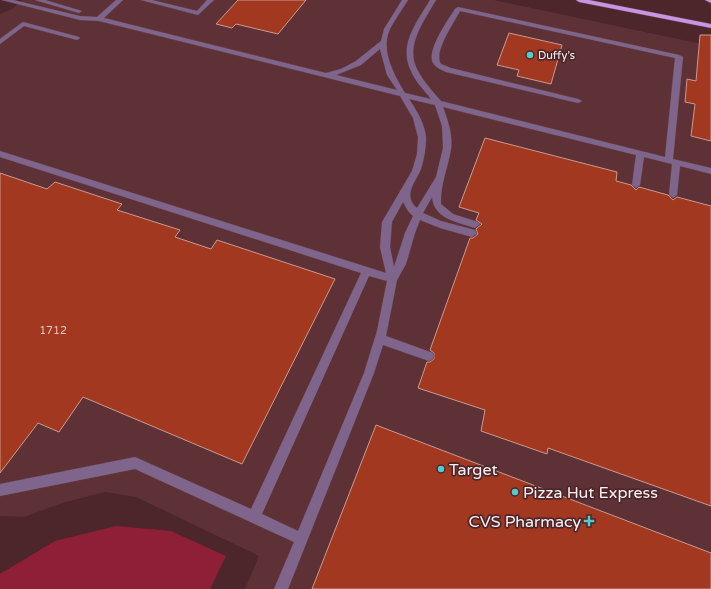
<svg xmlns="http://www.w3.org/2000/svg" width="711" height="589" viewBox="0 0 711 589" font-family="'Varela Round',sans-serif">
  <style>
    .built { fill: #5d3136 }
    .water { fill: #8f1f37 }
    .building { fill: #a33821; stroke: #c99b90 }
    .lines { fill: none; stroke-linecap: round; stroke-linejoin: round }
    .minor-casing { stroke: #654347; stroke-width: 1 }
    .major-casing { stroke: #654347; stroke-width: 1 }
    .minor { fill: #7f658c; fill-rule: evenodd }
    .major { fill: #c994e4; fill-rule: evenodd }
    .poi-dot { fill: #53cdcb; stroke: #4c262b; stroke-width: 1.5 }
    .labels { text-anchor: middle; stroke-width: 3.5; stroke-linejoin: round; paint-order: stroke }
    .far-poi-label { font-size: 11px; fill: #fdf2f3; stroke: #4c262b; text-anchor: start }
    .number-label { font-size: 11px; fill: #e6c4be }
    .near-poi-label { font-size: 16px; fill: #fdf2f3; stroke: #4c262b; text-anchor: start }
  </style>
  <rect width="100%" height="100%" fill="#4c262b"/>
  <path class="built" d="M22,0h472l217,46v543h-466l14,-33 -123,-59 -31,-5 -43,11 -38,14 -24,-1v-502l12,-5z"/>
  <path class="water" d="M116,526l55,5 55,25 -16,33h-210v-15l55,-33z"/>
  <path class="building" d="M238,0h68l-28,34 -42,-10 -4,4 -16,-4z
    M509,33l53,12 -11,39 -34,-8 2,-6 -22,-5z
    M700,35h11v106l-20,-5 4,-32 -10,-2 2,-23 9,2z
    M485,138l132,34 -1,9 15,4 5,5 3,-3 29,8 5,5 4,-3 34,9v300l-163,-58 -1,6 -66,-23 4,-21 -67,-22 9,-26h3l4,-3v-6l-4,-3 40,-112h3l5,-4 -2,-5 6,-5 -6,-4 3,-7 -20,-6z
    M0,173l47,16 8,-7 67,22 -5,6 63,20 -5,7 36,12 6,-9 118,39 -93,185 -159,-67 -24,35 -21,-9 -38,50z
    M376,425l335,128v36h-399z"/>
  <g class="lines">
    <defs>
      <path id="minor" d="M2,0h11l67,16 17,1 19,-17h7l-19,18 222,55 15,-4 15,-8 25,-20 3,-12 18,-29h6c-6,10 -13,19 -18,29 -10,21 4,46 15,64l26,6c-7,-9 -16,-18 -20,-28 -13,-26 6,-49 19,-71h6c-12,21 -32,47 -18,71 6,11 15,21 23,30l224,56 10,-99 -215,-47c-6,12 -27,41 -19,53l10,4 127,31 4,2 -4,2 -132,-31c-4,-2 -10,-4 -13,-9 -7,-12 15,-43 22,-54l3,-2 221,48 4,2 -10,102 38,9v6l-31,-8 -3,29 -4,3 -4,-3 3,-31 -28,-7 -4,28 -4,3 -4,-3 4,-30 -193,-48c5,14 10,28 8,42 -3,19 -11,36 -10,55l12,10 25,8 2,2 -5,4c-18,-6 -41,-9 -43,-31l-9,16 18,8 34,9 2,3 -5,4 -32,-9 -20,-8 -5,13 -9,31 -9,16 -11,56 47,17 1,3 -1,3 -4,2 -46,-16 -9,28 -86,216h-14l20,-47 -159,-73 -135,27v-12l135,-27 116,52 110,-236 -361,-116v-6l386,122 -6,-26 2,-25 30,-51 5,-17 1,-17 -5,-19 -13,-22 -301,-75 -19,-1zM380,49l7,26 10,15 -61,-15 25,-10zM409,99l26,6 7,21 1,22 -7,29 -19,31c-15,-13 -1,-26 4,-39 3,-10 5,-20 5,-31 -1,-14 -9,-27 -17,-39zM403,202l5,9 5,5 -8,17 -11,34 -4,-20 2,-25zM369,276l18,5 -10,50 -13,42 -66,158 -36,-17z
        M35,0h10l37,11 -3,2z
        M141,0h11l45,11 10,-11h7l-16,15z
        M23,22l56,15 1,1 -3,2 -53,-14 -24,18v-5z"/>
      <path id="major" d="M576,0h13l122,24v4l-132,-26z
        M705,0h6v3z"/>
    </defs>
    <use href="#minor" class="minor-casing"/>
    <use href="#major" class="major-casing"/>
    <use href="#minor" class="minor"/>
    <use href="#major" class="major"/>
  </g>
  <g class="poi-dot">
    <circle cx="530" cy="55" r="4"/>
    <circle cx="441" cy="469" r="4"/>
    <circle cx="515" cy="492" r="4"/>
    <path d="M587 515h4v4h4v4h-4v4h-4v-4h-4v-4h4z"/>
  </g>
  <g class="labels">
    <g class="far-poi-label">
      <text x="538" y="59">Duffy’s</text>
    </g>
    <g class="number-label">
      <text x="53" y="334">1712</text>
    </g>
    <g class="near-poi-label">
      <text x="449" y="475">Target</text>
      <text x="523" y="498">Pizza Hut Express</text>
      <text x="581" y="527" text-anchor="end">CVS Pharmacy</text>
    </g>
  </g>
</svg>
